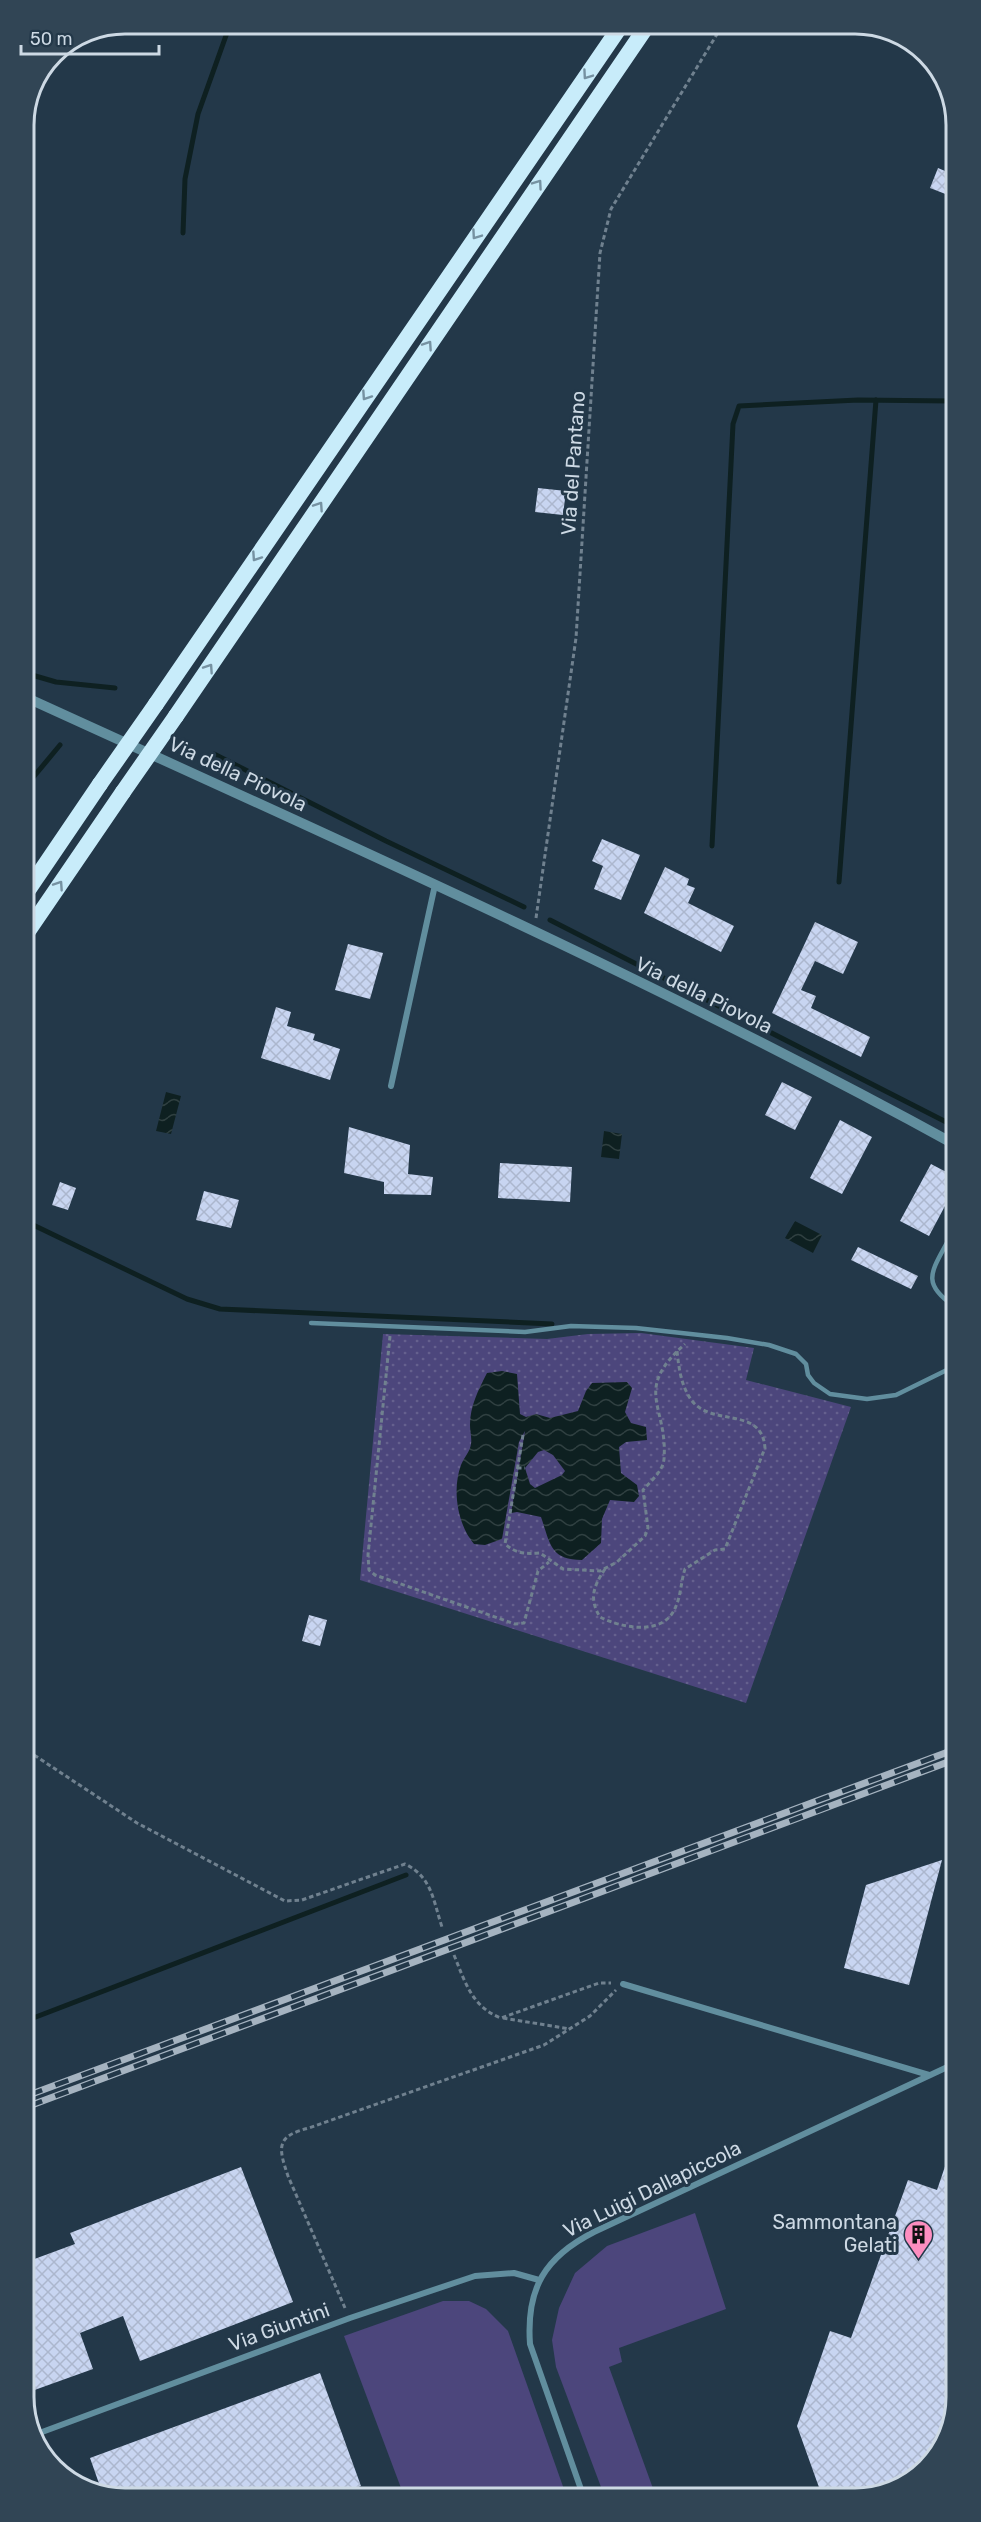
<svg xmlns="http://www.w3.org/2000/svg" width="981" height="2522" viewBox="0 0 981 2522" font-family="Rubik,sans-serif">
  <style>
    .green { fill: #4c467c }
    .park { fill: url(#park-dots) }
    .water { fill: url(#water-waves); fill-rule: evenodd }
    .lines { fill: none; stroke-linecap: round; stroke-linejoin: round }
    .stream { stroke: #0e2021; stroke-width: 5 }
    .building { fill: url(#building-cross-hatch) }
    .path { stroke: #70818f; stroke-width: 3; stroke-dasharray: 4.5 3; stroke-linecap: butt }
    .service { stroke: #618e9e; stroke-width: 4.5 }
    .minor { stroke: #618e9e; stroke-width: 6 }
    .tertiary { stroke: #618e9e; stroke-width: 10 }
    .trunk { stroke: #c8ecfa; stroke-width: 16 }
    .rail-casing { stroke: #a5b3c0; stroke-width: 7 }
    .rail { stroke: #233849; stroke-width: 4.5; stroke-dasharray: 14; stroke-linecap: butt }
    .trunk-bridge { stroke: #c8ecfa; stroke-width: 16 }
    .oneway { stroke: #7692a2 }
    .labels { text-anchor: middle; stroke-width: 6; stroke-linejoin: round; paint-order: stroke }
    .street-label { font-size: 20px; fill: #cdd9e4; stroke: #233849 }
    .poi-label { font-size: 20px; fill: #cdd9e4; stroke: #233849; text-anchor: end }
    .rim { fill: none; stroke: #cdd9e4; stroke-width: 3 }
  </style>
  <defs>
    <pattern id="park-dots" width="8" height="8" patternUnits="userSpaceOnUse" patternTransform="scale(1.5)"><rect width="8" height="8" fill="#4c467c"/><path d="M2 2h.1M6 6h.1" fill="none" stroke="#65608e" stroke-width="1.8" stroke-linecap="round"/></pattern>
    <pattern id="water-waves" width="16" height="10" patternUnits="userSpaceOnUse" patternTransform="scale(1.5)"><rect width="16" height="10" fill="#0e2021"/><path d="M0 5q4-4 8 0t8 0" fill="none" stroke="#304041"/></pattern>
    <pattern id="building-cross-hatch" width="8" height="8" patternUnits="userSpaceOnUse" patternTransform="scale(1.5)"><rect width="8" height="8" fill="#c8d5f1"/><path d="M0 0l8 8M0 8l8-8" fill="none" stroke="#acb7ce"/></pattern>
  </defs>
  <rect width="100%" height="100%" fill="#233849"/>
  <path class="green" d="M695,2213l31,96 -107,39 3,14 -13,5 46,127 -51,1 -48,-128 -4,-27 7,-32 16,-35 32,-27z
    M443,2301h26l17,8 22,22 58,164 -162,1 -60,-160z"/>
  <path class="park" d="M641,1333l113,15 -8,32 105,27 -105,296 -386,-123 23,-246 164,5 41,-5z"/>
  <path class="water" d="M166,1092l15,4 -10,38 -15,-3z
    M604,1131l18,3 -3,25 -18,-2z
    M795,1221l27,14 -9,18 -28,-15z
    M502,1371l15,3 3,40 6,3 10,-3 14,4 28,-7 8,-20 6,-8 35,-1 5,6 -7,24 6,11 15,4 1,13 -21,2 -7,5 2,26 16,12 2,11 -5,6 -24,-2 -8,19 -1,24 -19,17c-32,0 -32,-17 -41,-43l-24,-5 -6,1 14,-82 -6,11 -17,97 -17,6 -11,-1c-17,-20 -22,-55 -13,-79 3,-8 9,-13 10,-21 1,-6 -1,-12 -1,-19 0,-19 8,-34 17,-52zM544,1450l9,5 12,16 -3,4 -27,13 -5,-4 -5,-16 13,-16z"/>
  <g class="lines">
    <path class="stream" d="M24,123l1,-6
      M183,233l2,-54 13,-65 30,-84
      M25,673l31,9 59,6
      M214,754l172,87 138,66
      M26,786l34,-41
      M712,846l21,-422 6,-18 119,-6 94,1
      M839,882l37,-482
      M550,920l404,206
      M27,1222l160,77 33,10 332,15
      M28,2020l378,-145"/>
  </g>
  <path class="building" d="M938,168l14,6 -4,21 -18,-7z
    M538,488l28,3 -3,24 -28,-3z
    M602,839l38,16 -19,45 -27,-11 9,-23 -11,-5z
    M665,867l24,12 -2,6 8,3 -7,15 46,23 -13,26 -77,-39z
    M815,922l43,20 -15,32 -28,-13 -14,29 15,6 -5,12 59,29 -9,20 -89,-44z
    M348,944l35,9 -13,46 -35,-9z
    M276,1007l15,5 -4,14 28,8 -2,6 27,9 -10,31 -69,-22z
    M782,1082l30,15 -17,33 -30,-15z
    M840,1120l32,17 -30,57 -32,-16z
    M349,1127l61,18 -2,29 25,3 -2,18 -47,-1v-12l-40,-9z
    M500,1163l72,4 -2,35 -72,-4z
    M931,1164l23,12v13l-25,47 -29,-15z
    M60,1182l16,6 -8,22 -16,-5z
    M204,1191l35,9 -8,28 -35,-8z
    M858,1247l60,29 -7,13 -60,-29z
    M309,1615l18,5 -7,26 -18,-5z
    M942,1860l-33,125 -65,-17 22,-83z
    M954,2140l3,257 -21,61 -48,35h-67l-24,-67 33,-95 21,7 57,-158 29,10z
    M241,2167l52,135 -153,59 -17,-45 -43,17 13,36 -64,23v-131l46,-17 -5,-11z
    M320,2373l41,113 -28,10 -214,2 -17,-6 -12,-34z"/>
  <g class="lines">
    <path class="path" d="M904,40l45,54 2,-2
      M536,918l40,-280 24,-385 11,-44 111,-183
      M390,1336l-22,219 1,15 6,5 140,49 9,-1 14,-52 11,-9
      M523,1435l-18,109c12,10 20,10 35,9l23,16 37,2 17,-9 28,-26 3,-8 -5,-38c8,-9 20,-19 21,-31 4,-54 -32,-68 21,-115
      M517,1468h8
      M605,1569c-12,18 -16,30 -5,48 21,11 65,20 76,-11 5,-11 5,-25 9,-37l30,-19 10,-1 40,-101c-3,-42 -52,-21 -73,-47 -11,-15 -13,-32 -15,-50
      M28,1751l109,72 148,78 17,-1 103,-36c27,13 28,36 37,63
      M454,1955c11,27 18,52 47,63l98,-35h12
      M503,2018l67,11
      M345,2308l-57,-132c-10,-29 -12,-40 21,-48l235,-83 46,-29 26,-26"/>
    <path class="service" d="M954,1240l-5,-1c-17,32 -29,44 5,67
      M311,1323l214,9 46,-6 65,2 91,10 42,7 27,9 10,10 2,11 6,8 16,11 37,5 29,-4 59,-29"/>
    <path class="minor" d="M391,1086l44,-201
      M623,1984l306,91
      M34,2435l316,-117 125,-42 39,-3 25,7
      M583,2495l-53,-151c-4,-56 15,-87 64,-112l362,-169"/>
    <path class="tertiary" d="M25,697c313,143 628,282 929,447"/>
    <path class="trunk" d="M156,704l464,-677
      M176,716l471,-690
      M26,893l74,-109
      M26,934l97,-142"/>
    <defs>
      <path id="rail" d="M29,2095l927,-346
        M29,2106l927,-347"/>
    </defs>
    <use href="#rail" class="rail-casing"/>
    <use href="#rail" class="rail"/>
    <path class="trunk-bridge" d="M100,784l56,-80
      M123,792l53,-76"/>
  </g>
  <defs><path id="oneway-chevron" d="M-2-3.5L2.5 0L-2 3.5" fill="none" stroke-width="1.6" stroke-linecap="round" stroke-linejoin="round" transform="scale(1.5)"/></defs>
  <g class="oneway">
    <use href="#oneway-chevron" transform="translate(587 75) rotate(125)"/>
    <use href="#oneway-chevron" transform="translate(538 184) rotate(-55)"/>
    <use href="#oneway-chevron" transform="translate(476 235) rotate(125)"/>
    <use href="#oneway-chevron" transform="translate(428 345) rotate(-56)"/>
    <use href="#oneway-chevron" transform="translate(366 396) rotate(124)"/>
    <use href="#oneway-chevron" transform="translate(319 506) rotate(-56)"/>
    <use href="#oneway-chevron" transform="translate(256 557) rotate(124)"/>
    <use href="#oneway-chevron" transform="translate(209 668) rotate(-56)"/>
    <use href="#oneway-chevron" transform="translate(59 885) rotate(-56)"/>
  </g>
  <defs>
    <symbol id="building-pin" viewBox="-11 -11 22 30"><path d="M0 17L-7.5 6A9.5 9.5 0 1 1 7.5 6Z" fill="#fd8ec0" stroke="#233849"/><path d="M-4-6H4V6H1V3H-1V6H-4ZM-2.5-4.3h1.7v1.8h-1.7ZM.8-4.3h1.7v1.8H.8ZM-2.5-1h1.7V.8h-1.7ZM.8-1h1.7V.8H.8Z" fill="#111"/></symbol>
  </defs>
  <g fill-rule="evenodd">
    <use href="#building-pin" x="902" y="2218" width="33" height="45"/>
  </g>
  <g class="labels">
    <g class="street-label">
      <text transform="translate(573 463) rotate(-86)" y="7">Via del Pantano</text>
      <text transform="translate(238 774) rotate(25)" y="7">Via della Piovola</text>
      <text transform="translate(704 995) rotate(26)" y="7">Via della Piovola</text>
      <text transform="translate(652 2189) rotate(-26)" y="7">Via Luigi Dallapiccola</text>
      <text transform="translate(279 2327) rotate(-20)" y="7">Via Giuntini</text>
    </g>
    <g class="poi-label">
      <text x="897" y="2229">Sammontana<tspan x="897" dy="23">Gelati</tspan></text>
    </g>
  </g>
  <path d="M0 0H981V2522H0ZM125 34H855A91 91 0 0 1 946 125V2397A91 91 0 0 1 855 2488H125A91 91 0 0 1 34 2397V125A91 91 0 0 1 125 34Z" fill="#314555" fill-rule="evenodd"/>
  <path class="rim" d="M125 34H855A91 91 0 0 1 946 125V2397A91 91 0 0 1 855 2488H125A91 91 0 0 1 34 2397V125A91 91 0 0 1 125 34Z"/>
  <path d="M21 45v9h138v-9" fill="none" stroke="#cdd9e4" stroke-width="3"/>
  <text x="30" y="45" font-size="18" fill="#cdd9e4" stroke="#233849" stroke-width="4.5" paint-order="stroke">50 m</text>
</svg>
